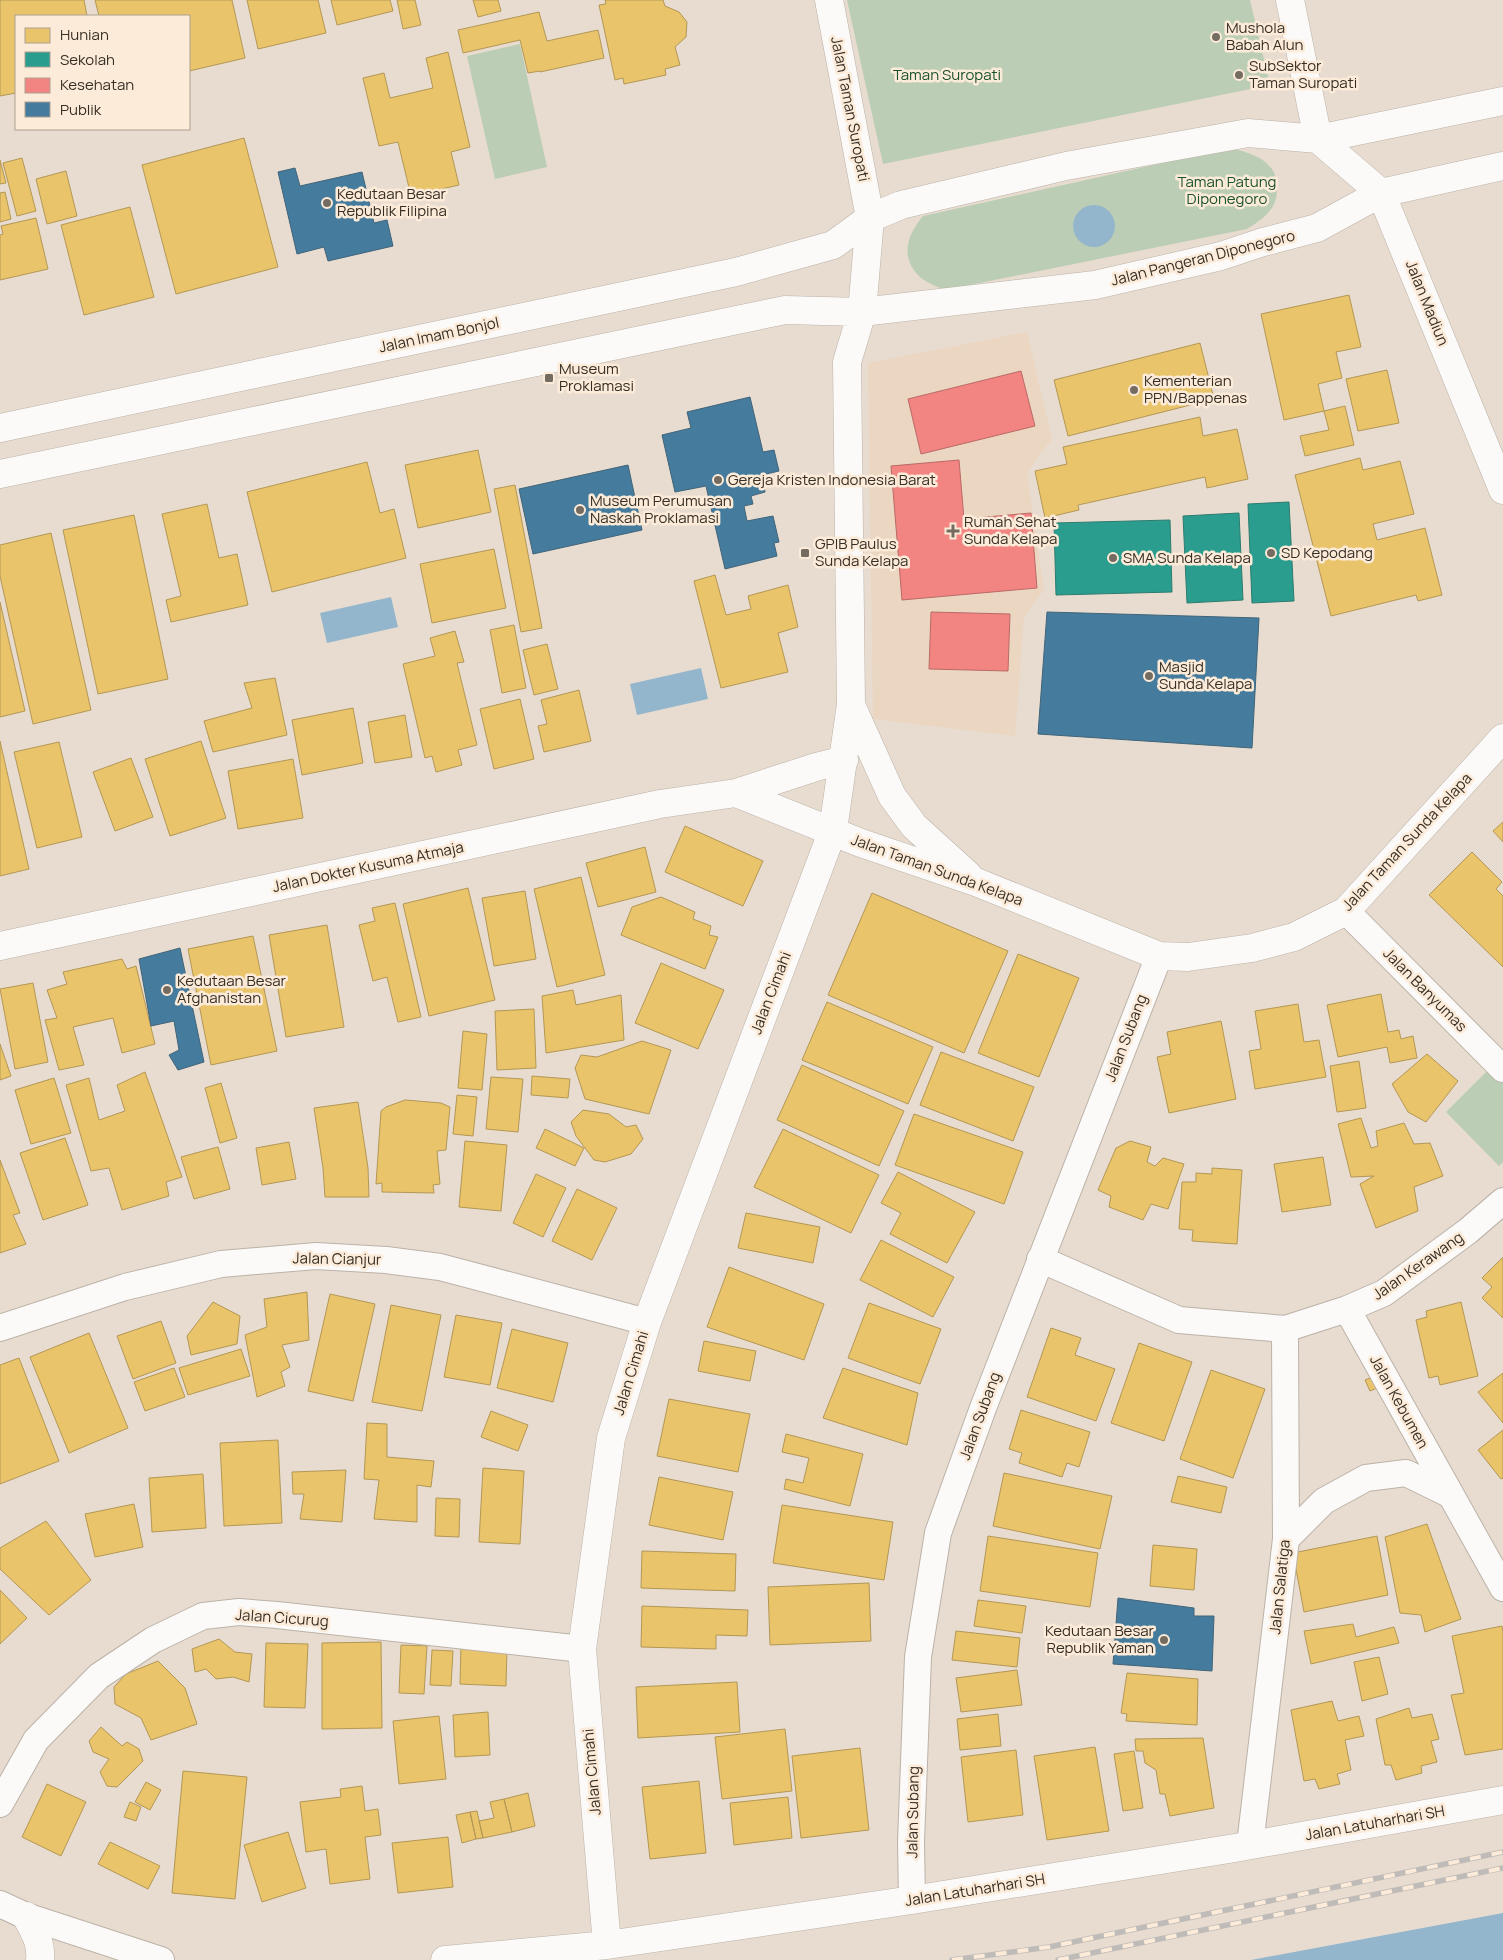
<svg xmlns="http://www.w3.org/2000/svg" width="1503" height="1960" viewBox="0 0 1503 1960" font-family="Manrope,sans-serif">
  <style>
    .built { fill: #ead6c1 }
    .green { fill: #bbcdb4 }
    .water { fill: #93b6cc }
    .homes { fill: #e9c46a; stroke: #b39755 }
    .schools { fill: #2a9d8f; stroke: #2e7c6f }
    .health { fill: #f28482; stroke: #ba6a66 }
    .public { fill: #457b9d; stroke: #406479 }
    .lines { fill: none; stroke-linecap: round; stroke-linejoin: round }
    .street-casing { stroke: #bbb2a8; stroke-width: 28 }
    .secondary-casing { stroke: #bbb2a8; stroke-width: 29 }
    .street { stroke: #fcfaf8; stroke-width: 26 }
    .secondary { stroke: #fcfaf8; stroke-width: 28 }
    .rail-casing { stroke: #bebbb8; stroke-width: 5.5 }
    .rail { stroke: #fcebd8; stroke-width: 4; stroke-dasharray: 11; stroke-linecap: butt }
    .poi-dot { fill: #746b61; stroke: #fcebd8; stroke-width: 2 }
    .labels { text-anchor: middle; stroke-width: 5; stroke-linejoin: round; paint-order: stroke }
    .poi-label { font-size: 15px; fill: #362e25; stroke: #fcebd8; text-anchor: start }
    .park-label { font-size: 15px; fill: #1a522b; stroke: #fcebd8 }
    .street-label { font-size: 15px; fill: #362e25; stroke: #fcebd8 }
  </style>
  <rect width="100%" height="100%" fill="#e8dcd0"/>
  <path class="built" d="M1027,332l25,107 -25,33 17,118 -20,27 -9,119 -142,-17 -5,-356z"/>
  <path class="green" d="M847,0h403l20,85 -387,79z
    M520,44l27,123 -52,12 -28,-123z
    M1230,148c21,5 47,12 47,39 0,8 -1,16 -6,22 -6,9 -16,15 -24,20l-302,61c-8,-3 -17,-7 -24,-12 -22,-20 -14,-43 2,-62z
    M1497,1061l6,6v95l-4,4 -53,-54z"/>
  <path class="water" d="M1073 226a21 21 0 1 1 42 0a21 21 0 1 1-42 0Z
    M391,597l7,30 -71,16 -7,-30z
    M701,668l7,31 -71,16 -7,-31z
    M1503,1913v47h-252z"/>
  <path class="homes" d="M0,0h84l3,16h-71v77l-16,3z
    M95,0h137l13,58 -56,13v-55h-90z
    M247,0h71l8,33 -68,16z
    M331,0h59l3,11 -56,14z
    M397,0h18l6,25 -18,4z
    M473,0h25l3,11 -23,6z
    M605,0h58l2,6 14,6 8,10 -1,15 -11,10 5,18 -15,4 1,6 -42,9 -1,-6 -8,2 -16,-75 7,-1z
    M539,12l8,29 51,-11 6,28 -64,14v-1l-12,2 -8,-33 -57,13 -5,-23z
    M448,52l22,95 -19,5 8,33 -48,11 -13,-54 -19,4 -16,-68 21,-5 6,25 43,-10 -7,-30z
    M244,138l34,129 -102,27 -34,-129z
    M22,158l14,53 -19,5 -14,-53z
    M0,160l6,23 -6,1z
    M66,171l11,45 -30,8 -11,-45z
    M5,192l6,27 -11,3v-29z
    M130,207l24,90 -70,18 -23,-90z
    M36,218l12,51 -48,11v-45l3,-1 -2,-8z
    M1349,295l12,52 -25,5 6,26 -24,6 6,27 -40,9 -23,-106z
    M1200,343l14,56 -146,37 -14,-56z
    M1387,370l12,53 -41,8 -12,-52z
    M1345,406l9,39 -49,11 -5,-20 29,-6 -5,-19z
    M1200,417l3,19 34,-7 11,50 -41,9 -2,-11 -127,28 1,5 -34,8 -10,-47 32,-7 -4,-17z
    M478,450l13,62 -73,16 -13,-63z
    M1360,458l3,12 37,-9 14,53 -41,10 4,16 48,-12 17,67 -24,6 -2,-6 -85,21 -36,-141z
    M367,462l13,51 14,-4 12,49 -134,34 -25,-100z
    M515,485l27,143 -21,4 -27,-143z
    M207,504l12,54 18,-4 11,51 -77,17 -5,-22 15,-4 -19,-82z
    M134,515l34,164 -70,15 -35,-164z
    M51,533l40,177 -58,14 -33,-148v-31z
    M494,549l12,59 -74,15 -12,-59z
    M715,575l11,40 25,-6 -3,-13 40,-11 10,42 -20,6 10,39 -67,16 -27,-107z
    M0,602l25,109 -25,6z
    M514,625l12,63 -24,5 -12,-63z
    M455,631l9,31 -7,1 20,82 -19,5 4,15 -26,7 -4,-16 -7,2 -22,-94 32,-8 -5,-18z
    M547,644l11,45 -24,6 -11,-45z
    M275,678l12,57 -74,17 -9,-31 48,-13 -8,-25z
    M579,690l12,51 -47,11 -6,-26 9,-2 -6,-24z
    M520,699l14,60 -40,10 -14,-60z
    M353,708l10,55 -61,12 -10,-55z
    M405,715l7,42 -37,6 -7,-41z
    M0,741l29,128 -29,7z
    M201,741l25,77 -56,18 -25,-77z
    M59,742l23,95 -45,11 -23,-96z
    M131,758l22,59 -38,14 -22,-59z
    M293,759l10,59 -65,11 -10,-58z
    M1503,822v20l-10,-11z
    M685,826l78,35 -20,45 -78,-34z
    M645,847l11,45 -58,15 -12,-44z
    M1472,852l30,30 -6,7 7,7v71l-74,-72z
    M581,877l24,98 -48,12 -23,-98z
    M468,888l27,112 -66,16 -26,-112z
    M525,891l11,68 -42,7 -12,-68z
    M872,893l136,58 -44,102 -136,-58z
    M661,897l34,15 -2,7 18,7 -2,9 9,2 -13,32 -84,-34 11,-28z
    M395,903l26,114 -23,5 -11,-45 -14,4 -14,-56 16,-4 -3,-13z
    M327,925l17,102 -58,10 -17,-102z
    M253,936l24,115 -66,14 -23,-116z
    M1018,954l61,24 -40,99 -61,-24z
    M122,959l5,10 9,-3 19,78 -33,9 -9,-35 -40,9 11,38 -25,5 -14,-50 12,-2 -10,-28 20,-6 -4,-12z
    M661,963l63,27 -26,59 -63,-26z
    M33,983l15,79 -33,7 -15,-80z
    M573,990l3,15 45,-10 3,45 -78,13 -4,-57z
    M1381,994l7,38 11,-2 2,9 12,-3 4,22 -27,5 -3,-16 -49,10 -11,-52z
    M827,1002l106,45 -25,57 -106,-44z
    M1298,1004l6,38 15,-2 7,37 -71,12 -6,-38 12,-2 -6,-38z
    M534,1009l2,59 -39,2 -2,-59z
    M1221,1021l15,78 -67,14 -12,-56 14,-3 -4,-22z
    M463,1031l24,3 -5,56 -24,-2z
    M642,1041l29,9 -22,64 -64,-15 -10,-31 6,-13 16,2z
    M0,1044l11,32 -11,4z
    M941,1052l93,35 -21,54 -93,-36z
    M1427,1054l31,27 -32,41 -18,-10 -16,-28z
    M1359,1061l7,47 -29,4 -7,-46z
    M802,1065l102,46 -25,55 -102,-46z
    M145,1072l37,105 -16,5 3,14 -47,14 -13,-42 -18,3 -25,-86 23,-7 10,42 26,-9 -8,-26z
    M532,1076l38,3 -2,19 -37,-3z
    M491,1077l32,2 -5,53 -32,-3z
    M54,1078l17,55 -40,11 -16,-54z
    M221,1083l16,55 -17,5 -15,-55z
    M457,1095l20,2 -4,39 -20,-2z
    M405,1100l36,3 9,4 -4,43 -9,1 3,33 -7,1 1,8 -52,-1v-9l-6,1 5,-73 5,-4z
    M358,1102l10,66 1,29h-44l-2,-29 -9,-60z
    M583,1110l26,4 17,13 10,-2 7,14 -12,15 -26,8 -11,-2 -18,-24 -5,-14z
    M914,1114l109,38 -19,52 -109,-39z
    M1361,1118l10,30 7,-2 -2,-15 28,-8 10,21 16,-1 13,33 -29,11 4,24 -42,17 -16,-44 14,-8 -23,1 -13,-53z
    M545,1129l39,19 -9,18 -39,-18z
    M783,1129l96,46 -28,58 -97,-46z
    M65,1138l23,67 -45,15 -23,-67z
    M465,1141l42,4 -6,66 -42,-4z
    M1130,1141l21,6 -4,15 8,4 8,-8 21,6 -16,45 -17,-5 -8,16 -34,-13 2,-11 -13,-6 18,-42z
    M289,1142l7,37 -34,6 -6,-37z
    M218,1147l12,42 -36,10 -13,-42z
    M1323,1157l8,48 -49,7 -8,-48z
    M0,1160l20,53 -7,2 13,29 -26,9z
    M1212,1168l30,2 -5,74 -45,-3 1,-11 -14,-1 3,-47h14v-9l16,1z
    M898,1172l77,40 -28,51 -57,-29 11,-21 -20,-10z
    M536,1174l30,14 -23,49 -30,-14z
    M577,1189l40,19 -25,52 -40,-19z
    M746,1213l74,14 -7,36 -75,-15z
    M881,1240l73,37 -21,40 -73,-37z
    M1502,1258h1v60l-21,-20 10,-11 -10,-9z
    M729,1267l95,37 -20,56 -97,-33z
    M307,1292l2,48 -27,5 8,22 -9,5 4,14 -28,11 -12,-62 22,-8 -3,-28z
    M330,1294l45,10 -22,97 -45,-10z
    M213,1302l27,14 -3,28 -46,11 -4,-19z
    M1461,1302l17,74 -38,9 -2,-9 -9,2 -13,-58 11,-3 -1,-6z
    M869,1303l72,26 -21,55 -72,-26z
    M391,1305l50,10 -19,96 -50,-9z
    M456,1315l46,8 -12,62 -46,-8z
    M161,1321l15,42 -43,16 -16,-43z
    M1051,1328l30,10 -6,17 40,14 -19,52 -69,-24z
    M512,1329l56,14 -15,59 -56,-14z
    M89,1333l39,95 -59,25 -39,-96z
    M704,1341l52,10 -6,30 -52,-10z
    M1139,1343l53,19 -28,79 -53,-18z
    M241,1349l9,27 -62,19 -9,-27z
    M19,1358l40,103 -59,23v-119z
    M174,1368l11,29 -40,14 -11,-29z
    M843,1368l75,25 -11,52 -84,-27z
    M1211,1370l54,19 -32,89 -53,-19z
    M1503,1373v50l-25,-31z
    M1378,1375l4,11 -12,5 -5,-11z
    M669,1399l81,15 -12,58 -81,-16z
    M1021,1410l69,22 -11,35 -12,-4 -5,14 -43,-14 3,-10 -13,-4z
    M491,1411l37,14 -10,26 -37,-14z
    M367,1423l20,1v33l47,4 -3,26 -14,-2v37l-43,-3 5,-39 -15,-1z
    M1503,1430v48l-2,1 -23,-29z
    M786,1434l77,20 -13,52 -66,-17 2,-10 17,4 6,-25 -27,-6z
    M278,1440l4,83 -58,3 -4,-83z
    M483,1468l41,3 -4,73 -41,-2z
    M346,1470l-4,52 -42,-3 4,-25h-11l-1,-22z
    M1004,1473l108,23 -12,53 -107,-23z
    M203,1474l3,54 -54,4 -3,-54z
    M1178,1476l49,11 -6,26 -50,-11z
    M659,1477l74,15 -10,48 -74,-15z
    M436,1498l24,1 -1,38 -24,-1z
    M134,1504l9,43 -48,10 -10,-43z
    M782,1505l111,17 -9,58 -111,-17z
    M46,1521l45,59 -42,35 -49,-46v-21z
    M1427,1524l34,95 -36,13 -4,-17 -21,-2 -15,-76z
    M988,1536l110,17 -8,54 -110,-16z
    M1377,1536l11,59 -84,17 -11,-59z
    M1153,1545l44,4 -3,41 -44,-4z
    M642,1551l94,3 -1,37 -94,-3z
    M869,1583l2,58 -101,4 -2,-58z
    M0,1590l27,28 -27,26z
    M978,1600l48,6 -4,27 -48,-7z
    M642,1606l106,4 -1,26 -31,-1v14l-75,-2z
    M1353,1624l3,13 38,-10 5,16 -88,21 -7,-33z
    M1502,1626l1,6v117l-38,6 -14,-60 13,-2 -12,-57z
    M956,1631l64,7 -3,29 -65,-7z
    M219,1639l16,13 17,2 -3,28 -16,-5 -17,2 -10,-10 -11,3 -3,-23z
    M381,1642l1,86 -60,1v-86z
    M266,1643l42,1 -3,64 -41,-1z
    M401,1645l26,1 -3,48 -25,-1z
    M461,1646l46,1 -1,39 -46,-2z
    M432,1650l21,1 -2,35 -21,-1z
    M1379,1657l9,37 -26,7 -8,-39z
    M158,1661l27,27 12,36 -46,16 -10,-22 -26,-14 -1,-17 12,-13z
    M1017,1670l5,35 -61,7 -5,-34z
    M1127,1673l71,6 -1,46 -71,-4 1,-7 -6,-1z
    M737,1682l3,50 -102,6 -2,-51z
    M1332,1701l6,20 21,-5 5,20 -19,4 6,30 -14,4 3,10 -21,5 -4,-10 -11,2 -13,-71z
    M1409,1708l3,10 20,-4 7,25 -8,2 6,21 -16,4 1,7 -26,7 -5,-15h-6l-9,-46z
    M488,1712l2,43 -35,2 -2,-42z
    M998,1714l3,32 -41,4 -3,-31z
    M439,1716l7,63 -47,5 -6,-63z
    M101,1727l21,19 5,-4 12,7 4,12 -26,26 -10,-1 -7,-14 9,-13 -16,-7 -4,-11z
    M785,1729l7,62 -70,8 -7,-62z
    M1203,1738l11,70 -44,8 -5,-22h-5l-4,-24 -11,-7 -2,-12h-7l-1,-12z
    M1095,1747l14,84 -62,9 -13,-84z
    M860,1748l9,82 -68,8 -9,-82z
    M1016,1750l7,65 -55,7 -7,-65z
    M1134,1751l9,57 -20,3 -9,-57z
    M183,1771l64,6 -12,122 -63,-6z
    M699,1781l7,72 -56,6 -8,-72z
    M146,1782l15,8 -11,20 -15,-8z
    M47,1784l39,18 -25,54 -39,-19z
    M362,1786l3,25 13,-2 3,26 -16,2 5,42 -40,5 -4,-35 -20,3 -6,-50 41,-5 -1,-8z
    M528,1793l7,33 -23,6 -8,-33z
    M788,1797l4,41 -58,7 -4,-42z
    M504,1799l8,33 -29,6 -4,-17 15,-3 -4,-16z
    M130,1802l11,5 -5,14 -12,-4z
    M477,1811l6,27 -7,1 -6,-27z
    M470,1812l6,27 -14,4 -6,-28z
    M288,1832l18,56 -44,14 -18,-57z
    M448,1837l5,50 -55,6 -6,-50z
    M110,1842l50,24 -12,23 -50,-25z"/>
  <path class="schools" d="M1289,502l5,99 -42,2 -4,-99z
    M1239,513l4,87 -56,3 -4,-87z
    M1170,520l2,72 -116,3 -2,-72z"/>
  <path class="health" d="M1021,371l14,55 -114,28 -13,-55z
    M959,460l5,59 67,-6 6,75 -135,12 -11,-134z
    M931,612l79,2 -2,57 -79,-2z"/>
  <path class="public" d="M295,168l5,18 62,-14 12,51 13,-3 6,26 -65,15 -4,-14 -27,7 -19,-82z
    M750,397l13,55 11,-2 5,21 -17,4 3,17 -14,4 2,8 -9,2 3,15 26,-5 6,26 -5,1 3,13 -52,13 -19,-83 -31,6 -13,-57 29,-7 -4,-16z
    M628,465l14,65 -109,24 -14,-65z
    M1047,612l212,6 -7,130 -214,-14z
    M180,948l24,114 -26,8 -9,-15 10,-5 -5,-29 -23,5 -12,-67z
    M1118,1598l76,10v8h20l-2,55 -99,-7z"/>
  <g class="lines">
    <defs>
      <path id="street" d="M1346,911l157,158
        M1040,1259l139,61 106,9 62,-20 37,-16 84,-62 35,-30
        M1347,1309l156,279
        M0,1328l125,-41 96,-23 95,-8 70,4 54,7 207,55
        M1286,1539l38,-38 42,-23 40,-5 45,22
        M0,1804l36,-64 63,-64 54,-36 50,-24 36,-4 38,3 305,34
        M1250,1845l36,-306 -1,-210
        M912,1900l-1,-58 7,-185 20,-124 45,-125 176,-452
        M0,1904l26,12 135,44"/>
      <path id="secondary" d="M1290,0l28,139
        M1318,139l63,54 122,297
        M0,428l736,-156 97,-27 37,-27 31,-13 165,-39 182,-33 70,6 185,-38
        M0,474l785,-164 77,2 233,-27 126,-29 42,-14 54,-14 64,-35 122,-27
        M851,705l41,91 22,30 54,49
        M736,793l125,50 115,39 183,74 29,1 64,-9 42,-11 52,-26 157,-173
        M0,946l660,-142 76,-11 80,-26 28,-7
        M26,1916c8,15 16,27 14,44
        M607,1945l-25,-296 29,-211 36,-116 186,-492 18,-126 -4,-342 15,-50 8,-94 -41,-218
        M445,1960l162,-15 305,-45 323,-52 268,-48"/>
    </defs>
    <use href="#street" class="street-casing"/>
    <use href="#secondary" class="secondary-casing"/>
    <use href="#street" class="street"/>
    <use href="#secondary" class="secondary"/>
    <defs>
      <path id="rail" d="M952,1960l97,-13 454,-95
        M1058,1960l445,-92"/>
    </defs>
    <use href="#rail" class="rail-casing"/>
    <use href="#rail" class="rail"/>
  </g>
  <g class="poi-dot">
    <circle cx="1216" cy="37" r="5"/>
    <circle cx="1239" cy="75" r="5"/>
    <circle cx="327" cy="203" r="5"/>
    <rect x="544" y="373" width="10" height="10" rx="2.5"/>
    <circle cx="1134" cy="390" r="5"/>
    <circle cx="718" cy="480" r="5"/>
    <circle cx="580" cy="510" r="5"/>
    <path d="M950.5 523.5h5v5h5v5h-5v5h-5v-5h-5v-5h5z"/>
    <rect x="800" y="548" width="10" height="10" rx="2.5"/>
    <circle cx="1271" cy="553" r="5"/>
    <circle cx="1113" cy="558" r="5"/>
    <circle cx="1149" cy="676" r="5"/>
    <circle cx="167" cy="990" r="5"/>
    <circle cx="1164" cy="1640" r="5"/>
  </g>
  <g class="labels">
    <g class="poi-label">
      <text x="1226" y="33">Mushola<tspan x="1226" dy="17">Babah Alun</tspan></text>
      <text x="1249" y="71">SubSektor<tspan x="1249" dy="17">Taman Suropati</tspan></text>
      <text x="337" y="199">Kedutaan Besar<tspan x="337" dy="17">Republik Filipina</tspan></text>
      <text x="559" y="374">Museum<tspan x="559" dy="17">Proklamasi</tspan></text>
      <text x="1144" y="386">Kementerian<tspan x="1144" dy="17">PPN/Bappenas</tspan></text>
      <text x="728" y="485">Gereja Kristen Indonesia Barat</text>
      <text x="590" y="506">Museum Perumusan<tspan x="590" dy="17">Naskah Proklamasi</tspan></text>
      <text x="964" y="527">Rumah Sehat<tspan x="964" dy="17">Sunda Kelapa</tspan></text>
      <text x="815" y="549">GPIB Paulus<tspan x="815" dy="17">Sunda Kelapa</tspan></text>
      <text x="1281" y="558">SD Kepodang</text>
      <text x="1123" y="563">SMA Sunda Kelapa</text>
      <text x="1159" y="672">Masjid<tspan x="1159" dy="17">Sunda Kelapa</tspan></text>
      <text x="177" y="986">Kedutaan Besar<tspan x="177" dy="17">Afghanistan</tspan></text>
      <text x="1154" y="1636" text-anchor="end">Kedutaan Besar<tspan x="1154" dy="17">Republik Yaman</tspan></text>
    </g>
    <g class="park-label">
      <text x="947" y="80">Taman Suropati</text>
      <text x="1227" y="187">Taman Patung<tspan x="1227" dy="17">Diponegoro</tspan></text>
    </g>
    <g class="street-label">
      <text transform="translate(850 109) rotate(79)" y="5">Jalan Taman Suropati</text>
      <text transform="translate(1203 258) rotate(-14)" y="5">Jalan Pangeran Diponegoro</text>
      <text transform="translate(1427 303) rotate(68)" y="5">Jalan Madiun</text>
      <text transform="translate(439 335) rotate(-12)" y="5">Jalan Imam Bonjol</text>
      <text transform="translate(1407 842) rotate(-47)" y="5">Jalan Taman Sunda Kelapa</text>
      <text transform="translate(368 867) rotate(-12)" y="5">Jalan Dokter Kusuma Atmaja</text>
      <text transform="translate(937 870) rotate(20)" y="5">Jalan Taman Sunda Kelapa</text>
      <text transform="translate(1425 990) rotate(45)" y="5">Jalan Banyumas</text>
      <text transform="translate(771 993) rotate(-69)" y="5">Jalan Cimahi</text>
      <text transform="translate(1126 1038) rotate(-69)" y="5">Jalan Subang</text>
      <text transform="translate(337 1259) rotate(1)" y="5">Jalan Cianjur</text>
      <text transform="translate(1418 1266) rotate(-35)" y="5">Jalan Kerawang</text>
      <text transform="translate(631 1373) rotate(-73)" y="5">Jalan Cimahi</text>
      <text transform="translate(1399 1402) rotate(61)" y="5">Jalan Kebumen</text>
      <text transform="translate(980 1416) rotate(-70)" y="5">Jalan Subang</text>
      <text transform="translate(1280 1587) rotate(-84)" y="5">Jalan Salatiga</text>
      <text transform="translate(282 1618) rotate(4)" y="5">Jalan Cicurug</text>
      <text transform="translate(592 1772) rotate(-95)" y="5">Jalan Cimahi</text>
      <text transform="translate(913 1812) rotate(-89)" y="5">Jalan Subang</text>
      <text transform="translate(1375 1823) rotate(-10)" y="5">Jalan Latuharhari SH</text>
      <text transform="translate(975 1890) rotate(-9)" y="5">Jalan Latuharhari SH</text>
    </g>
  </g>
  <rect x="15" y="15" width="175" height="115" fill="#fcebd8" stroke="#ad9f90"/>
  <rect x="25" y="28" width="25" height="15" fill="#e9c46a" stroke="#ad9f90"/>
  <text x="60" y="40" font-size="15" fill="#362e25">Hunian</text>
  <rect x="25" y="52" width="25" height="15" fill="#2a9d8f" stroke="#ad9f90"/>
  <text x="60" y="65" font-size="15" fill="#362e25">Sekolah</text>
  <rect x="25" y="78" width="25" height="15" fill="#f28482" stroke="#ad9f90"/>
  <text x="60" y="90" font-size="15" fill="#362e25">Kesehatan</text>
  <rect x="25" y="102" width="25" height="15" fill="#457b9d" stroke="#ad9f90"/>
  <text x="60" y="115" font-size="15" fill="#362e25">Publik</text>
</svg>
